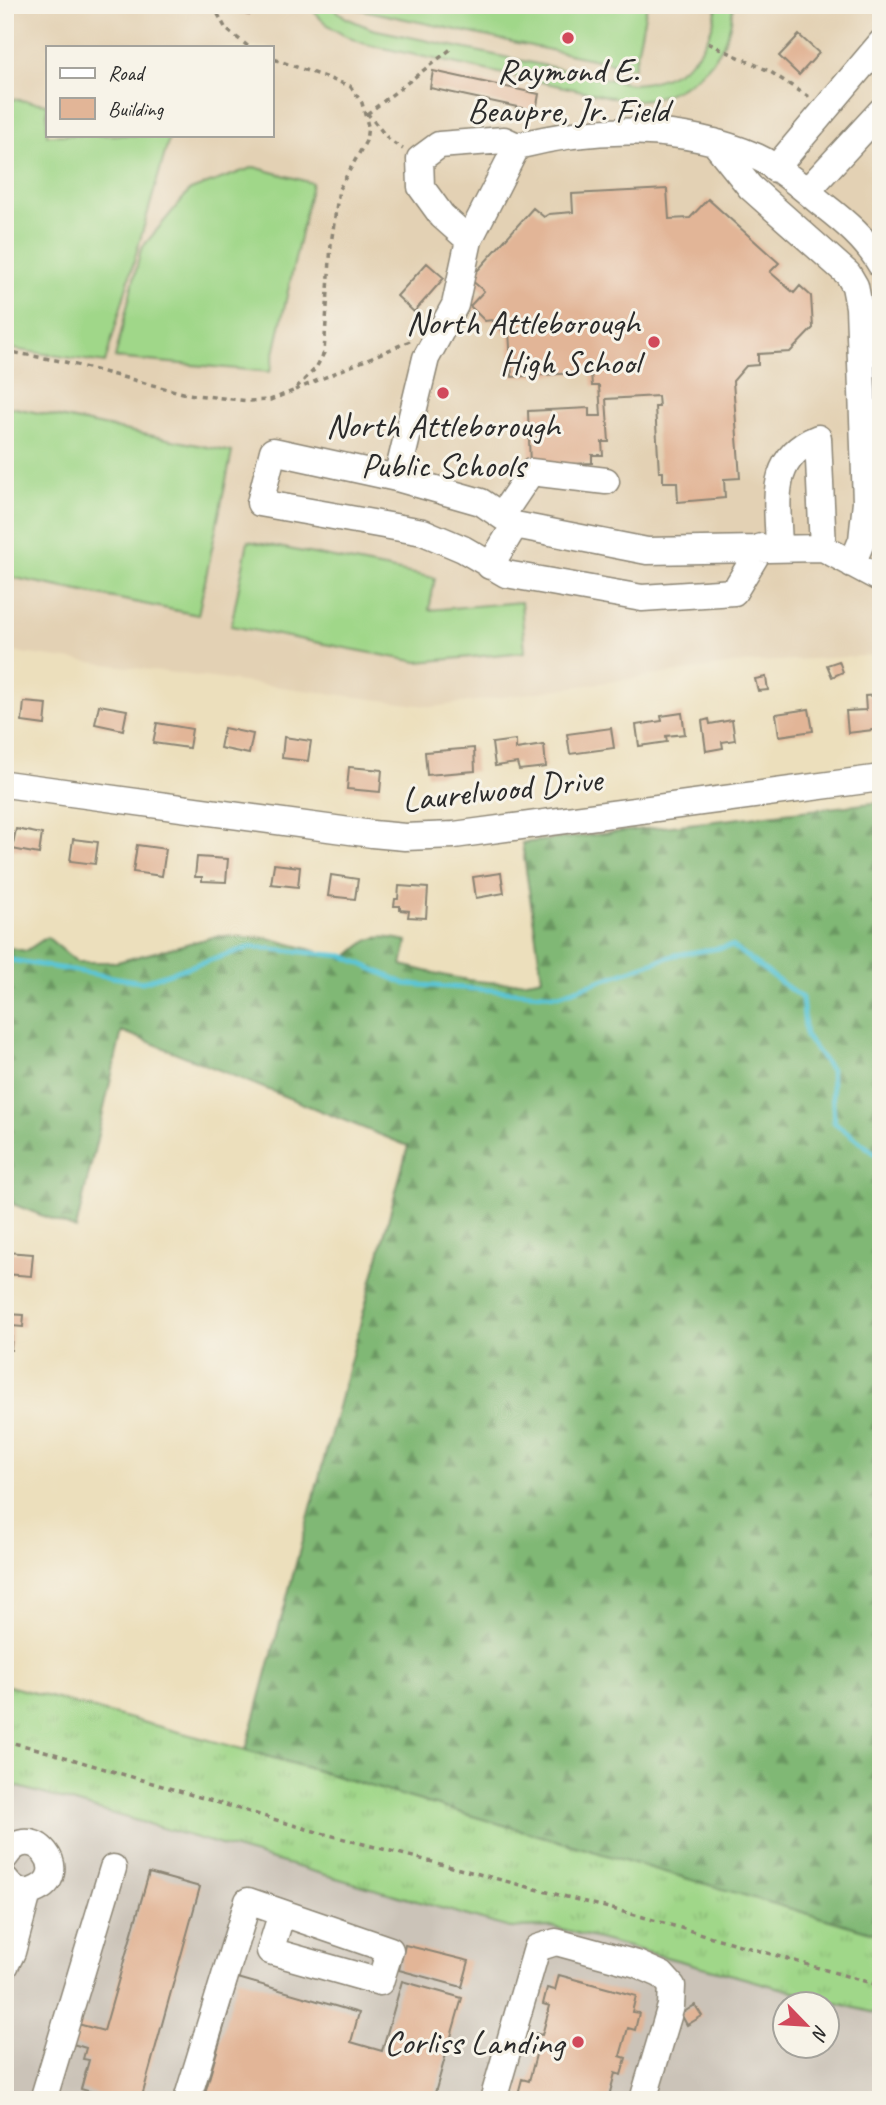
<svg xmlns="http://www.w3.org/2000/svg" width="886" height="2105" viewBox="0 0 886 2105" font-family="Caveat,sans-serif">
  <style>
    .built { fill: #e3d1b4; fill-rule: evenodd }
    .industrial { fill: #cbc3b8; fill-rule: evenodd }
    .grass { fill: url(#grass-tufts); stroke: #66815a; stroke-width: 2 }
    .forest { fill: url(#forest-firs); stroke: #567250; stroke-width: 2 }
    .garden { fill: #a0d789; stroke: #66815a; stroke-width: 2 }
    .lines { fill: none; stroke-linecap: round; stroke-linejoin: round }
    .stream { stroke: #5ac5d6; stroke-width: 5 }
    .building { fill: #e2b597 }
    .minor-casing { stroke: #8c8574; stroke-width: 29 }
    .path { stroke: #8c8574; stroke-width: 3.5; stroke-dasharray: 5 5; stroke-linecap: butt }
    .minor { stroke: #fff; stroke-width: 26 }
    .poi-dot { fill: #d1495b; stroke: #f7f3e8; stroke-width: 2.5 }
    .labels { text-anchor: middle; stroke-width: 6; stroke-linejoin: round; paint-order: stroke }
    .poi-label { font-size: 35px; fill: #2b2b2b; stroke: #f7f3e8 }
    .street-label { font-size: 35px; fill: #2b2b2b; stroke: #f7f3e8 }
  </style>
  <defs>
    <pattern id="grass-tufts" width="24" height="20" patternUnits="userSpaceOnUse" patternTransform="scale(1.75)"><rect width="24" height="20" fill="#a0d789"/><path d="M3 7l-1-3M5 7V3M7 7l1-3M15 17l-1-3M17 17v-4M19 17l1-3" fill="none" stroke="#8ab976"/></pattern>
    <pattern id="forest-firs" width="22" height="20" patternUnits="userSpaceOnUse" patternTransform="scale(1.75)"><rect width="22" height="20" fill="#80b875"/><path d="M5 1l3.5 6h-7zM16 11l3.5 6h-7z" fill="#699660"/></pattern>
  </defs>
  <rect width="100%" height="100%" fill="#f7f3e8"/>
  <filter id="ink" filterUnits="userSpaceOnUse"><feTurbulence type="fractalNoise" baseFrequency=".0143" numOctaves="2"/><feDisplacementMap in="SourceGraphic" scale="14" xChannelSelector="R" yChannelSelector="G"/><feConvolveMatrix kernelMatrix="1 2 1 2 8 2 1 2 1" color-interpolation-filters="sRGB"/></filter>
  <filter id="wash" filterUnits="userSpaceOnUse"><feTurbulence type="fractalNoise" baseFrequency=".00686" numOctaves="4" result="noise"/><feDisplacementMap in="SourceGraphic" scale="28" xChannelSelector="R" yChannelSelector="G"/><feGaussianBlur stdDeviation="1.57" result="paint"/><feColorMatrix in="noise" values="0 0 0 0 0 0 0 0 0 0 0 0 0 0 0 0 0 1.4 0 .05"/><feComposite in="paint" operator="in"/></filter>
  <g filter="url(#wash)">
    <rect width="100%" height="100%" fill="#ecdfbc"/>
    <path class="built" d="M5,5h876v650l-140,8 -308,44 -428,-56zM47,47h224v88h-224z"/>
    <path class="industrial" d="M5,1783l504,145 9,-24 363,101v95h-876zM784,2004h42v42h-42z"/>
    <path class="grass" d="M5,1685l241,65 635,185v80l-327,-88 -44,1 -505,-145z"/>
    <path class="forest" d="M881,802v1133l-635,-185 162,-604 -286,-115 -46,198 -71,-28v-254l21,4 21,-14 30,25h40l100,-26 51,2 77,21c25,-22 29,-26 62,-18l-5,24c45,12 93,25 140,13l-20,-135z"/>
    <path class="garden" d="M309,5h21l16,13 26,11 259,55c49,-2 79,-30 86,-79h16c-3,57 -49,94 -104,96l-260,-56c-24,-7 -45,-18 -60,-40z
      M358,5h289l-13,63 -276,-59z
      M5,98l42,6v31h123l-65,228 -100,-15z
      M254,167l58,16 -42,189 -155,-14 26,-109 49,-59z
      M5,406l227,46 -34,163 -193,-39z
      M248,541l187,37 -6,32 92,-8 4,50 -107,10 -187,-36z"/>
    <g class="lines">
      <path class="stream" d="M5,959l137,23 109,-35 93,9 62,28 153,11 116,-40 57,-9 70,52 4,39 25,33 3,52 47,36"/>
    </g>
    <g id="blocks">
      <path class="building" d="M223,5h28l-2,10 -27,-6z
        M799,35l20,18 -20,22 -20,-19z
        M433,71l106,23 -3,17 -106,-23z
        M667,189l2,30 21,-1 18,-19 71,64 -9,9 24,21 6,-7 11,10 2,32 -23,24 -32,2v11l-12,1 -13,15 7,97 -16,1 1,19 -47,4 -1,-20h-14v-10h-4l-4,-65h4l-1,-11 -52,3 3,43h-7l1,13h-11v8l-62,3 -2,-55 61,-3v8h12l-2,-30h-7l-1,-14 -79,5 -3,-45h-5l-12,-12 -7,1 -15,-15 14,-15 -14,-12 63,-71 11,9 5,-3 24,-2 -1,-18z
        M427,263l17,15 -30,34 -17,-16z
        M839,661l4,11 -11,5 -5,-12z
        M766,677l2,13 -10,1 -3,-12z
        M879,695l2,34 -33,4 -2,-22 20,-1 -1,-14z
        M24,702l23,2 -2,21 -23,-3z
        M99,705l28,5 -4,20 -28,-6z
        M809,709l4,22 -34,5 -3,-22z
        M682,713l3,21 -19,2 1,6 -28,4 -3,-21 26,-4 -1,-5z
        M709,719l1,5 22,-4 3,20 -13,2 1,6 -17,3 -4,-30z
        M157,723l35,6 -3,19 -36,-5z
        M224,728l29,6 -4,20 -29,-6z
        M611,728l3,20 -44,6 -3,-20z
        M284,737l27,4 -3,20 -26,-3z
        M516,740v9l28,-4 2,22 -27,3 -2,-7 -22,3 -3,-23z
        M474,748l1,23 -48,4 -2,-23z
        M349,767l33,3 -2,22 -33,-3z
        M16,829l26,5 -3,20 -27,-5z
        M73,839l25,3 -3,22 -25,-3z
        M137,845l29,4 -4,27 -29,-4z
        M197,857l31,2 -2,23 -24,-1v-4h-7z
        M274,864l26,3 -2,20 -27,-3z
        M501,873l3,20 -28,5 -3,-21z
        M331,875l27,4 -3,20 -27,-3z
        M399,886l29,2 -2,30 -18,-1 1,-6 -9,-1v-4h-6l1,-7h3z
        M5,1252l28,2 -2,22 -26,-2z
        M7,1314l17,1 -1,12 -11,-1 -1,24h-6z
        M149,1873l51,14 -59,213h-22l-38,-11 8,-29 -6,-1 3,-11 -13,-4 5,-20 26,7z
        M405,1945l64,16 -7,26 -63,-17z
        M559,1975l77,21 -4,16 7,1 -4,17 -7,-2 -8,28 6,2 -5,17 -6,-2 -7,27h-84l1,-4 -7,-2 4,-15 7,2 8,-30 -7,-2 4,-16 8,2 8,-29 -7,-2 4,-16 8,2z
        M238,1978l121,35 -8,29 31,9 20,-70 60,17 -29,102h-230z
        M695,2005l7,11 -15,9 -6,-11z"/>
    </g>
  </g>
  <g filter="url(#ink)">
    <use href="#blocks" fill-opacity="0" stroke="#8c8574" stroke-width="2"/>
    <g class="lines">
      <defs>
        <path id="minor" d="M714,142l36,45 98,87 7,12 4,21 7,195 -4,38 -10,24
          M517,146l-48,94 -27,-24 -21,-29 -1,-28 19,-14 65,-5 13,6c77,-20 166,-22 240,11 22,10 47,32 65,47 22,17 45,36 59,61
          M775,169l106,-126
          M807,191l74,-80
          M397,478l29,-120 29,-53 14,-65
          M502,515l29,-43 75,9
          M761,547l-27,45 -92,6 -136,-24 -43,-25 -40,-17 -163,-29 13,-52 124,27 84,24 34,23 132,26 176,-3 58,31
          M779,548c-1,-45 -12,-90 39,-110l5,110
          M490,566l25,-41
          M5,784l367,50 33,3 49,-2 427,-57
          M5,1857c26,-41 72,18 28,34 -12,5 -21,-3 -28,-12
          M5,1966l7,-14 16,-59
          M43,2100l70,-232
          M187,2100l61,-199 142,49 -10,32 -110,-31 12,-38
          M493,2100l44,-152 19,-6 81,22 25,11 10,11 -1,20 -28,94"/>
      </defs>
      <use href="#minor" class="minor-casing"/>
      <path class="path" d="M213,5l13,24 23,18
        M708,43l61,28 41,27
        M367,113l23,28 13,8
        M367,114l84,-65
        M5,351l56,10 126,33 62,7 21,-1 23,-9 23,-23 8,-15 7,-109 8,-55 27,-48 2,-15 -6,-23 -12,-17 -79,-28
        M295,390l115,-49
        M5,1741l33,8 272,81 333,87 238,69"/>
      <use href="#minor" class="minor"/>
    </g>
  </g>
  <g class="poi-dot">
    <circle cx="568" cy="38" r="7"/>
    <circle cx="654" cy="342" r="7"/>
    <circle cx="443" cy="393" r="7"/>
    <circle cx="578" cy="2042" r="7"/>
  </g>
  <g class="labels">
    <g class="poi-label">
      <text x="568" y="82">Raymond E.<tspan x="568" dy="40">Beaupre, Jr. Field</tspan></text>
      <text x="640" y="334" text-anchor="end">North Attleborough<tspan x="640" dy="40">High School</tspan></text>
      <text x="443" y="437">North Attleborough<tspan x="443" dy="40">Public Schools</tspan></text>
      <text x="564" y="2054" text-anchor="end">Corliss Landing</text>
    </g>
    <g class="street-label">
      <text transform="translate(502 789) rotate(-6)" y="12">Laurelwood Drive</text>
    </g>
  </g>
  <rect width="886" height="2105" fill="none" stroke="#f7f3e8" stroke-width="28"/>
  <rect x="46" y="46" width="228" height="91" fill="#f7f3e8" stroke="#a5a39c" stroke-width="2"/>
  <rect x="60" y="68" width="35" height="10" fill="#ffffff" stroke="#a5a39c" stroke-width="2"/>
  <text x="108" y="80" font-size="21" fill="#2b2b2b">Road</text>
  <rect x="60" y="98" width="35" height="21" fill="#e2b597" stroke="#a5a39c" stroke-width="2"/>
  <text x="108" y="116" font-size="21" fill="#2b2b2b">Building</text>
  <g transform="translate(806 2025) rotate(115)"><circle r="33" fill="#f7f3e8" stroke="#a5a39c" stroke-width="2"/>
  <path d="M0-5L12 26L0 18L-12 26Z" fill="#d1495b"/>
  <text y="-10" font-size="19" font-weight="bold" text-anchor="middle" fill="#2b2b2b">N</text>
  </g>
</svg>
